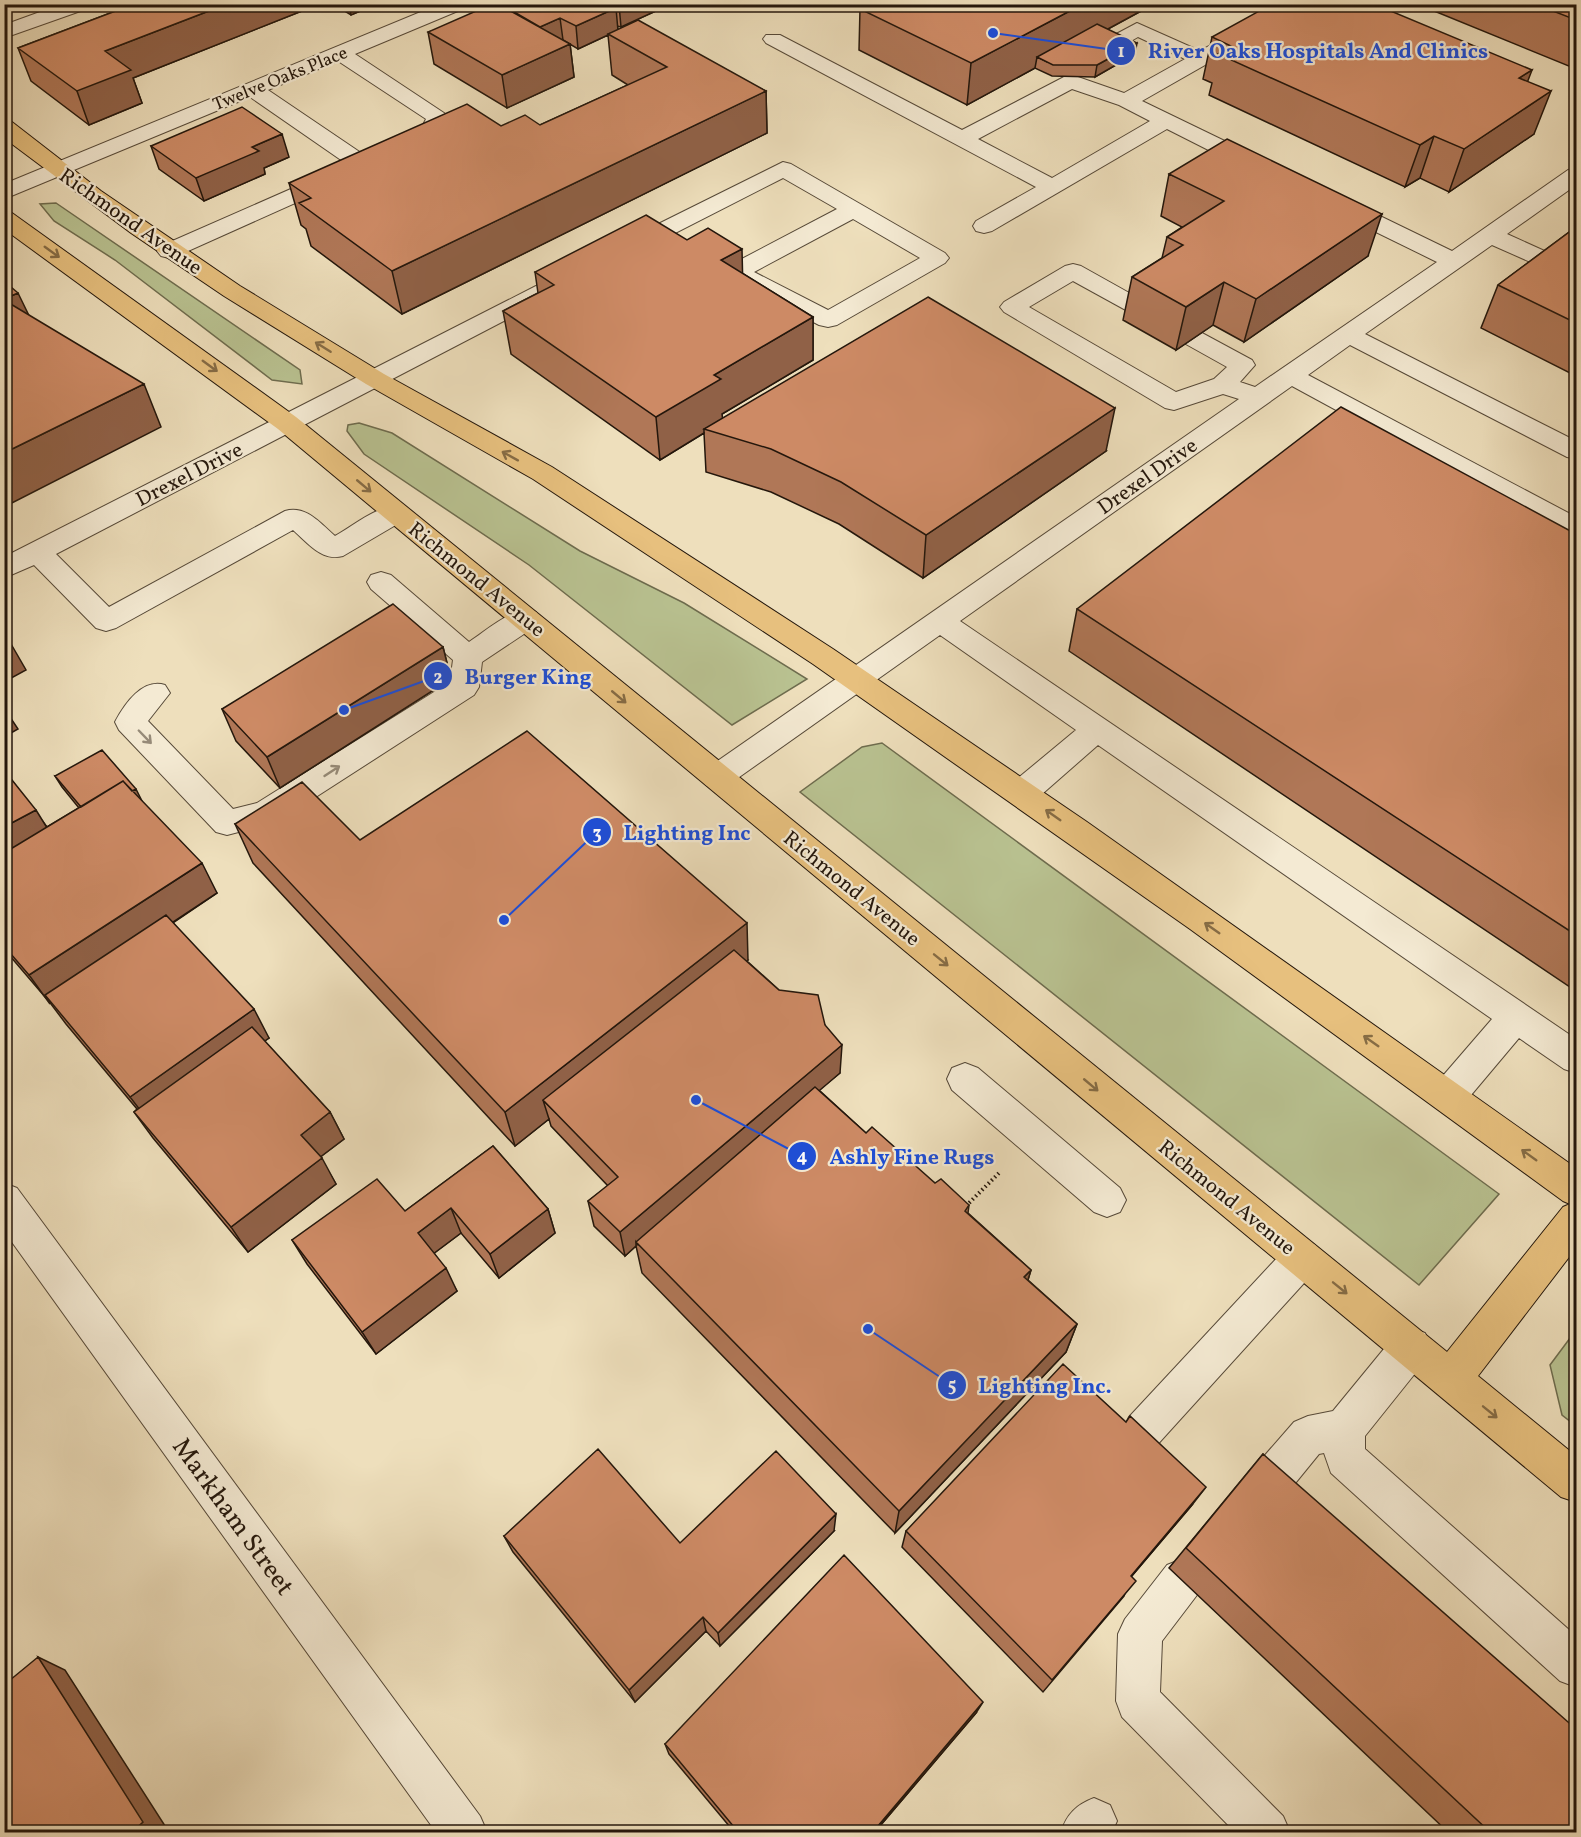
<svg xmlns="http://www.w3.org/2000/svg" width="1581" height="1837" viewBox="0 0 1581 1837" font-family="Vollkorn,serif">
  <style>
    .green { fill: #b9c291; stroke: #6e6c4e; stroke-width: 1.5 }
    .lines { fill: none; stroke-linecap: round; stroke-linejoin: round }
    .minor-casing { stroke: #564938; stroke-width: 2 }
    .major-casing { stroke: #24170c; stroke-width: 2 }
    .path { stroke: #24170c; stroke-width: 4; stroke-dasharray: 1.5 3; stroke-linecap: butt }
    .minor { fill: #f4ead3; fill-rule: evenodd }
    .major { fill: #e7c07e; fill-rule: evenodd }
    .wall { fill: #b07757; stroke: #24170c; stroke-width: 1.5 }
    .shaded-wall { fill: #906147; stroke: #24170c; stroke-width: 1.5 }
    .building { fill: #cd8a65; stroke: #24170c; stroke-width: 1.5 }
    .oneway { stroke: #866c45 }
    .oneway2 { stroke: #968b79 }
    .labels { text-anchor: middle; stroke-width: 4.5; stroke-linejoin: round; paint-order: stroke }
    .far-street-label { font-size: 18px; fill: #24170c; stroke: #f4ead3 }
    .street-label { font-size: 21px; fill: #24170c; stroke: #f4ead3 }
    .near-street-label { font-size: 26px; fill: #24170c; stroke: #f4ead3 }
    .leader { fill: none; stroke: #1d4ed8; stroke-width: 2 }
    .callout-dot { fill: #1d4ed8; stroke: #f4ead3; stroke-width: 2 }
    .mark-label { font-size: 18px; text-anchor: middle; font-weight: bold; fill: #fff }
    .callout-label { font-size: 22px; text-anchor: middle; font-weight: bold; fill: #1d4ed8; stroke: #f4ead3; stroke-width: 4.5; stroke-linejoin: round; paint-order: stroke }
  </style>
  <rect width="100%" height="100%" fill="#eedfbc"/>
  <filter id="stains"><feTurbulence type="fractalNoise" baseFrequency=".00333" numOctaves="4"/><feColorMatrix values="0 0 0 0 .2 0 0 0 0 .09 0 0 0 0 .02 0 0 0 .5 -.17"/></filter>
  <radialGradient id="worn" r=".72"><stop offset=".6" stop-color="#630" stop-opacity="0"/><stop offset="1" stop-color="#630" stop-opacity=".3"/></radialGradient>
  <path class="green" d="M56,203l244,167 2,14 -30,-4 -157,-120 -61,-39 -14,-17z
    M359,423l33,10 188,118 104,52 123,76 -75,46 -203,-160 -165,-111 -17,-23 1,-6z
    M882,743l617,451 -80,91 -619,-493 62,-45z
    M1576,1330v96l-14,-11 -12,-50z"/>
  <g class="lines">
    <defs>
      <path id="minor" d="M62,4h29l-2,4 -85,30v-13z
        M440,4h27l-2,4 -110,46 89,59 4,4c-3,6 -5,13 -9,18 -7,10 -29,16 -41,14l-3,-5 3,-5 23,-10 5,-10 -88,-58 -70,29 102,69 3,5 -3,5 -8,2 -8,-2 -104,-72 -246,102v-15z
        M1283,4h24l-2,4 -163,93 124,60 3,5 -3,5 -8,2 -8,-2 -83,-42 -175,102 -8,2 -8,-2 -3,-5 3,-5 60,-34 -270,-144 -3,-4 3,-4h14l182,95 102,-53 7,-2 7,2 46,16 61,-34 -47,-22 -19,11h-14l-3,-4 3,-4 32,-17 63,28zM1072,89l47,16 31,16 -98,57 -74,-39z
        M783,162l8,2 154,89 4,5 -4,5 -108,62 -9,2 -9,-2 -92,-48 -12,-10 4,-5 8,-2 9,2 101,-53 -54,-31 -147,75 -8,2 -8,-2 -4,-5 4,-5zM853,219l67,39 -92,52 -74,-38z
        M1576,168v17l-69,49 62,28 4,5 -4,5 -8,2 -8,-2 -61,-27 -127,89 211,107v18l-9,-2 -217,-112 -42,30 268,142v20l-10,-2 -274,-149 -332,235 616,418v34l-12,-4 -45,-31 -58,69 -13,5 -13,-5 -5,-11 5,-11 57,-66 -394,-274 -65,57 -11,3 -11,-3 -5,-9 5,-9 65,-54 -136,-95 -212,150 -11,4 -11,-4 -4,-8 4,-8 533,-370 -16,-5 -49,16 -9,-2 -161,-96 -4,-5 4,-5 61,-36 8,-2 8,2 68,38 4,5 -4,5 -8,2 -8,-2 -60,-33 -44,26 147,85 38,-13 13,-12 -43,-24 -3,-5 3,-5 9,-2 9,2 50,27 3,5 -15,17 15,5 182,-125 -106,-52 -3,-5 3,-5 8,-2 8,2 105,51 116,-81z
        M334,170l8,2 3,5 -3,5 -165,74 -8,2 -8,-2 -4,-5 4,-5z
        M544,284l8,2 4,5 -4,5 -496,258 53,53 176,-96c21,-6 35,12 50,25 20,-11 48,-36 71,-29l3,6 -3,6 -63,37c-21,6 -35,-13 -50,-26l-177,98 -10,3 -10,-3 -62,-63 -30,13v-21l532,-271z
        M381,572l10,3 78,67c19,-12 44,-37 67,-30l4,7 -4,7 -54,36 -3,25 -5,8 -197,127 -50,13 -11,-3 -97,-102 -4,-8c10,-19 28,-44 50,-37l5,8 -22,28 85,88 24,-6 193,-121 3,-22 -82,-71 -4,-7 4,-7z
        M965,1063l13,5 142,120 6,12 -6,12 -13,5 -13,-5 -142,-122 -5,-11 5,-11z
        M4,1183l13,5 463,628 7,16h-51l-432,-601z
        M1302,1240l13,5 6,13 -6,13 -158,174 -14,6 -14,-6 -6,-14 6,-14 160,-172z
        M1411,1328l14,5 6,14 -6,14 -60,75v13l211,187v51l-16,-6 -229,-208 -7,-20 -5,1 -44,54 -15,6 -15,-6 -6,-15 6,-15 49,-56 14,-6 25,-5 64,-78z
        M1182,1559l15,6 6,15 -6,15 -35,46 -2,51 123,124 7,16h-55l-113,-115 -6,-16 2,-67 7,-15 42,-54z
        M1094,1798l16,7 7,16 -5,11h-51c6,-18 15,-27 33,-34z"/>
      <path id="major" d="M4,121l8,1 89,69 139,95 144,88 168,93 281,182 254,173 489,346v80l-98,128 98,80v46l-15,-5 -1283,-1068 -274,-200v-18l8,2 284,204 1151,935 116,-145 7,-3 -7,-3 -373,-272 -377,-265 -280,-185 -167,-95 -142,-88 -93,-63 -127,-95z"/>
    </defs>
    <use href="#minor" class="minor-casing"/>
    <use href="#major" class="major-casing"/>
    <path class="path" d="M966,1206l35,-35"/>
    <use href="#minor" class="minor"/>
    <use href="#major" class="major"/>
  </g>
  <path class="wall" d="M134,4h177l1,3 -179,71 9,25 -53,22 -58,-44 -13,-33z
    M333,4h44l-26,11z
    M520,4h151l-50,23 -4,-1 1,3 148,62 1,42 -365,181 -91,-68 -5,-17 -5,-4 -12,-42 212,-57 39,-1 88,-40 -16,-10 -4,-40 -30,14 -15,-9 7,4 4,33 -67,31 -73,-44 -6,-32 81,-21v-2z
    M869,4h285l-46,25 27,25 -40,23 -43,-1 -17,-8 -68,37 -108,-55 1,-41z
    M1417,4h159v65z
    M1212,37l315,45 7,52 -85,58 -29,-14 -15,9 -196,-92 3,-12 -9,-4z
    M151,146l138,11 -25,11 1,6 -61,27 -45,-32z
    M1169,174l199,82 -124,86 -31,-17 -37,25 -53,-30 9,-43 30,-19 5,-21 15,-10 -21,-11z
    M1576,227v149l-95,-48 17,-43z
    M535,272l207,1 71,44v43l-91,54v4l384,33 -183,127 -84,-54 -68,-32 -65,-20 -2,-39 -44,27 -149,-106 -8,-43 35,-18z
    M1576,534v457l-507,-340 8,-42z
    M443,647l8,32 -171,109 -44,-47 -14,-32z
    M4,770l43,57 32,-19 -17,-21 -7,-11 86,25 76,92 -44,30 96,115 -5,3 66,71 14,27 -24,18 16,27 -88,68 -95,-114 -19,-26 3,-3 -71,-85 -15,-20 -47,-55z
    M235,824l125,16 388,120 -1,1 32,29 46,35 15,48 -21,17 47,43 69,50 34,22 -1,8 63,57 -3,10 49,44 -11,28 -171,181 -253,-260 -6,-27 -11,10 -31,-30 -6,-25 20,-15 -57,-60 -2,-7 -34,27 -262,-283z
    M493,1146l55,63 7,24 -56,45 -38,-45 -27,20 23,38 -81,63 -69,-90 -15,-24 113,-29z
    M1263,1454l313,379h-127l-280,-265z
    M1192,1505l-61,72 -7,19 -81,96 -141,-145 4,-16z
    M834,1531l-114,115 -14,-15 -71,71 -122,-150 -9,-16 176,7z
    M976,1713l-102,120h-139l-66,-79 -4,-10z"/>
  <path class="shaded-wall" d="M227,4h84l1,3 -179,71 9,25 -53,22 -12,-34 28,-40z
    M349,4h28l-26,11z
    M620,4h51l-50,23 -2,-22z
    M1083,4h71l-107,58 -10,-5 -2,11 -68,37 4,-42z
    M616,8l2,23 -10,3v1l-30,14 -2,-23z
    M560,18l3,22 -20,9 -3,-22z
    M1137,43l-2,11 -40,23 2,-12z
    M570,44l4,33 -67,31 -5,-33z
    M1532,70l-16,42 3,-34z
    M766,91l1,42 -365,181 -10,-43z
    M1551,91l-17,43 -85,58 15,-43z
    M282,134l7,23 -25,11 1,6 -61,27 -8,-23 56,-31z
    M1434,136l-14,42 -15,9 15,-42z
    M1382,214l-14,42 -124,86 12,-43z
    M742,249l1,43 -22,-32z
    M1224,282l-11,43 -37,25 10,-43z
    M18,293l16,33 -30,14v-41z
    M813,317v43l-91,54 1,8 -19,7v4l-44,27 -4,-43 58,-42z
    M144,384l17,43 -157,80v-54z
    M1115,408l-9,43 -183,127 3,-43z
    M7,637l19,33 -22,12v-43z
    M443,647l8,32 -171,109 -13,-31z
    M4,708l14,21 -14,8z
    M136,789l6,12 -53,15z
    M36,810l13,21 -45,25v-29z
    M202,863l15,30 -166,110 -6,-8 5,9 -21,-29z
    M747,923l1,37 -192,153 -13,-13 6,19 -34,27 -10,-34z
    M254,1009l15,29 -119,85 -20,-26z
    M842,1045l-2,28 -202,172 -2,-3v4l-11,10 -5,-24z
    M330,1112l14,27 -29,22 -14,-26z
    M322,1158l14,26 -88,68 -17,-25z
    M451,1208l10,25 -32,24 -11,-24z
    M548,1209l7,24 -56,45 -9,-24z
    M446,1268l11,23 -81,63 -14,-22z
    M1031,1270l-9,29 2,-22z
    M1077,1324l-11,28 -171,181 4,-22z
    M1206,1487l-14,18 -73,86 12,-15z
    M836,1514l-2,17 -114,115 -2,-13z
    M703,1617l3,14 -71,71 -6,-12z
    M38,1657l27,13 102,159 -3,4h-33z
    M983,1702l-7,11 -102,120h-2z"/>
  <path class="building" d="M134,4h93l-122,47 26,19 -54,21 -59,-43z
    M492,4h6l72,40 -68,31 -74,-43z
    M520,4h89l7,4 -40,18 -16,-8 -20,9 -31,-18z
    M869,4h214l-112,59 -111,-54z
    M1272,4h102l158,66 -13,8 32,13 -87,58 -30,-13 -14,9 -202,-91 13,-8 -19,-9z
    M1535,4h41v16z
    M638,20l128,71 -374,180 -93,-68 12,-5 -22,-15 178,-79 34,22 24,-11 15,10 127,-58 -59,-33z
    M1097,24l40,19 -40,22h-44l-16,-8z
    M242,107l40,27 -30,13 7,4 -63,27 -45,-32z
    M1227,139l155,75 -126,85 -32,-17 -38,25 -54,-30 51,-32 -16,-8 57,-36 -55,-27z
    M646,215l41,25 21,-12 34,21 -21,11 92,57 -99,58 7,4 -65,38 -153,-106 51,-26 -19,-13z
    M1576,227v96l-78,-38z
    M4,281l14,12 -14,6z
    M928,297l187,111 -189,127 -85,-53 -70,-33 -67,-20z
    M4,300l140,84 -140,69z
    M1341,407l235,127v401l-499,-326z
    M393,604l50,43 -176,110 -45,-48z
    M527,731l220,192 -242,189 -270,-288 67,-42 58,58z
    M102,750l34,39 -4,2 -9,-10 -42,26 -26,-31z
    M4,770l32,40 -32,17z
    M123,781l79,82 -173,112 -25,-29v-93z
    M166,915l88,94 -124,88 -85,-102z
    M734,950l45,40 39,5 7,30 17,20 -222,187 -32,-31 30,-24 -75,-77z
    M252,1027l78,85 -29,23 21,23 -91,69 -97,-115z
    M815,1087l51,46 6,-6 63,56 6,-4 28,26 -4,6 66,59 -7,7 53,47 -178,187 -263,-269z
    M493,1146l55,63 -58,45 -39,-46 -33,25 28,35 -84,64 -70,-92 85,-61 28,32z
    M1063,1364l63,58 4,-6 76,71 -75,89 5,5 -84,99 -146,-149z
    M598,1449l82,94 96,-92 60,63 -118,119 -15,-16 -74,73 -125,-154z
    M1263,1454l313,275v104h-85l-305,-285z
    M844,1555l139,147 -111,131h-133l-74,-89z
    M38,1657l105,165 -12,11h-127v-148z"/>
  <defs><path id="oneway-shaft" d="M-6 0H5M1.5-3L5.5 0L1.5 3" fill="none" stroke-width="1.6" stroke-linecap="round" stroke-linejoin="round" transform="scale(1.5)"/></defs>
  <g class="oneway">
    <use href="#oneway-shaft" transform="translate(52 252) rotate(36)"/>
    <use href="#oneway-shaft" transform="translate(323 347) rotate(-148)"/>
    <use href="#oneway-shaft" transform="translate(210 366) rotate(36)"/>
    <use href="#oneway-shaft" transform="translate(510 456) rotate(-151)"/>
    <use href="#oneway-shaft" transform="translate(364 486) rotate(40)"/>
    <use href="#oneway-shaft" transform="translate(619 697) rotate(40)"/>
    <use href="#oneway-shaft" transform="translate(1053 815) rotate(-145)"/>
    <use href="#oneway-shaft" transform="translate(1212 928) rotate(-145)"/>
    <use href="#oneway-shaft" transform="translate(941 960) rotate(39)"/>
    <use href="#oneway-shaft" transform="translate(1371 1041) rotate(-145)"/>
    <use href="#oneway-shaft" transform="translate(1091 1085) rotate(40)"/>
    <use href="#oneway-shaft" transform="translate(1529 1155) rotate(-144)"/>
    <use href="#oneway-shaft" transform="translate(1340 1288) rotate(39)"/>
    <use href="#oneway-shaft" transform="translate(1490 1412) rotate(39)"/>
  </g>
  <g class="oneway2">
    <use href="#oneway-shaft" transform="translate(145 737) rotate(46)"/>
    <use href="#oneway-shaft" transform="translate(332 771) rotate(-33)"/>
  </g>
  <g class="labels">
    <g class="far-street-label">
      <text transform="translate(280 78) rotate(-22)" y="6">Twelve Oaks Place</text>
    </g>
    <g class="street-label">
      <text transform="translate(131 221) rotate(35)" y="7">Richmond Avenue</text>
      <text transform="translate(189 474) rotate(-27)" y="7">Drexel Drive</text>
      <text transform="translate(1147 476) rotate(-35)" y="7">Drexel Drive</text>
      <text transform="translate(477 579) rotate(39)" y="7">Richmond Avenue</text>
      <text transform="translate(852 888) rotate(39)" y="7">Richmond Avenue</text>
      <text transform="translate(1227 1197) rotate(39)" y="7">Richmond Avenue</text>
    </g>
    <g class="near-street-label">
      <text transform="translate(234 1516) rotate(54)" y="9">Markham Street</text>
    </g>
  </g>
  <path class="leader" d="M993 33L1121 51M344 710L438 676M504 920L597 832M696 1100L802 1156M868 1329L952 1385"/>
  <g class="callout-dot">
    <circle cx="993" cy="33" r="6"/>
    <circle cx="344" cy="710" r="6"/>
    <circle cx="504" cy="920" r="6"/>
    <circle cx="696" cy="1100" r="6"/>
    <circle cx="868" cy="1329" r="6"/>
    <circle cx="1121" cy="51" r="15"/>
    <circle cx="438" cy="676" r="15"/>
    <circle cx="597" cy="832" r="15"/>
    <circle cx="802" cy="1156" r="15"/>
    <circle cx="952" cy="1385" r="15"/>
  </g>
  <g class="mark-label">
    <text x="1121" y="57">1</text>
    <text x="438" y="683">2</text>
    <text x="597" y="839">3</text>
    <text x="802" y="1162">4</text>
    <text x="952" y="1391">5</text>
  </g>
  <g class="callout-label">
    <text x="1318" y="58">River Oaks Hospitals And Clinics</text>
    <text x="528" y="684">Burger King</text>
    <text x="687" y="840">Lighting Inc</text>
    <text x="912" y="1164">Ashly Fine Rugs</text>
    <text x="1045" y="1393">Lighting Inc.</text>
  </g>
  <rect width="1581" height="1837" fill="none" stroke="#eedfbc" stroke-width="24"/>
  <rect x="6" y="6" width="1569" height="1825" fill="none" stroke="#24170c" stroke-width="3"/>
  <rect x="12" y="12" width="1557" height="1813" fill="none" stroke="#24170c" stroke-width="1.5"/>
  <rect width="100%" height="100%" filter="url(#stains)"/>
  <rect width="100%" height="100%" fill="url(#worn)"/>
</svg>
